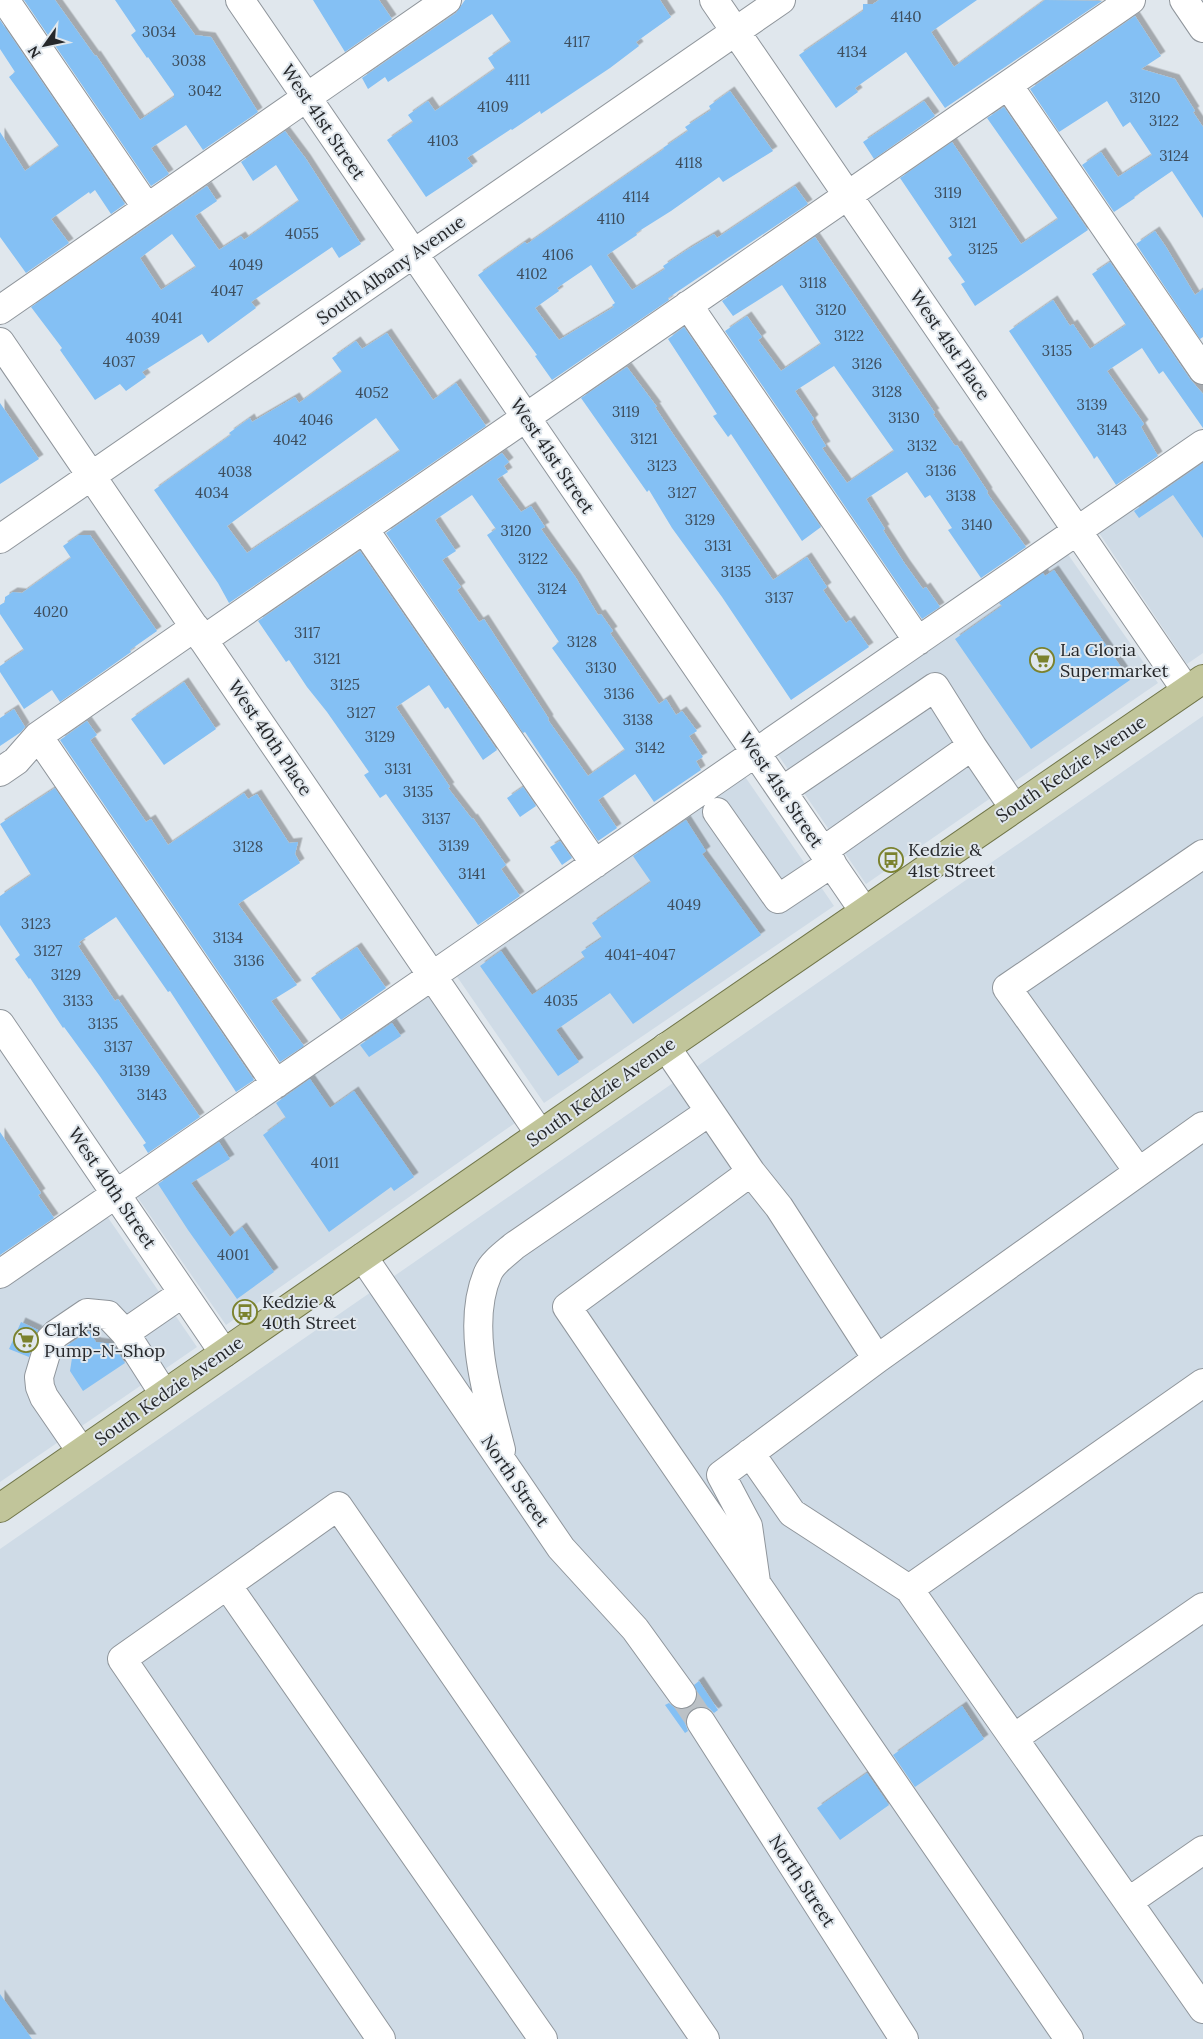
<svg xmlns="http://www.w3.org/2000/svg" width="1203" height="2039" viewBox="0 0 1203 2039" font-family="Lora,serif">
  <style>
    .built { fill: #cfdbe6 }
    .building { fill: #84c0f4; fill-rule: evenodd; filter: url(#shadow) }
    .lines { fill: none; stroke-linecap: round; stroke-linejoin: round }
    .minor-tunnel { stroke: #bbc1c6; stroke-width: 28; stroke-dasharray: 28 14; stroke-linecap: butt }
    .minor-casing { stroke: #8f959b; stroke-width: 30 }
    .major-casing { stroke: #707548; stroke-width: 30 }
    .minor { stroke: #fff; stroke-width: 28 }
    .major { stroke: #c1c59a; stroke-width: 28 }
    .labels { text-anchor: middle; stroke-width: 4; stroke-linejoin: round; paint-order: stroke }
    .number-label { font-size: 15px; fill: #3e4e5d }
    .street-label { font-size: 18px; fill: #26282b; stroke: #e0e7ed }
    .poi-label { font-size: 18px; fill: #26282b; stroke: #e0e7ed; text-anchor: start }
  </style>
  <defs>
    <filter id="shadow"><feDropShadow dx="4.5" dy="-4.5" stdDeviation="0" flood-color="#0004"/></filter>
  </defs>
  <rect width="100%" height="100%" fill="#e0e7ed"/>
  <path class="built" d="M1203,444v209l-16,11 -96,-143z
    M1060,543l98,140 -292,201 -96,-141z
    M1203,716v1323h-1203v-490z
    M737,765l97,141 -290,197 -95,-138z
    M421,984l94,139 -289,202 -97,-140z
    M100,1206l97,141 -197,135v-208z"/>
  <path class="building" d="M24,0h31l40,56 1,-1 44,65 34,-23v-3l-26,-37 -1,1 -16,-23 5,-4 -21,-31h55l25,35 16,2 47,75 -55,38 -17,-25 -35,23 18,26 -18,12z
    M313,0h66l13,19 -47,33z
    M465,0h195l11,17 -35,25 3,4 -29,22 -69,46 -1,-3 -28,19 -1,-1 -44,29 6,8 -47,31 -39,-57 26,-18 -5,-7 20,-14 7,10 60,-42 -7,-11 23,-16 -19,-28 -104,68 -3,-5 -17,12 -6,-11 94,-65z
    M879,0h98l-46,32 23,35 91,-67 57,1 -157,107 -39,-56 -51,36 3,4 -22,16 -37,-53 64,-44v-7h10z
    M1135,16l26,40 -20,13 34,10 20,32 -2,1 10,15v91l-31,-47 -38,26 1,1 -21,14 -32,-47 19,-13 17,25 34,-22 -22,-33 -7,5 -16,-26 -48,31 -29,-43z
    M0,20l125,184 -14,10 -16,-24 -5,4 -1,-2 -38,27 18,24 -43,30 -26,-36v-105l25,39 34,-25 -50,-69 6,-5 -15,-23z
    M730,91l43,60 -50,31 -4,-5 -48,34 -35,22 1,2 -30,20 25,35 33,-21 -2,-3 24,-16 27,-16 3,4 78,-52 13,18 -140,94 1,2 -117,80 -17,-24 2,-1 -59,-80 47,-33 2,2 137,-95 -1,-1 25,-17 -3,-4 26,-17 -2,-4zM591,265l24,38 -3,2 2,2 -55,33 -24,-32 24,-17 -2,-3z
    M924,101l11,15 -61,43 -11,-17z
    M1004,107l84,123 -113,76 -14,-22 4,-2 -17,-24 4,-3 -52,-77 52,-36 69,102 37,-25 -71,-101z
    M285,131l21,28 55,85 -22,14 -7,-11 -81,55 5,6 -48,35 -6,-9 -60,38 4,5 -20,14 -6,-7 -25,16 -35,-50 2,-2 -31,-41 176,-121 10,15 -22,15 24,34 22,-14 3,4 55,-39 -23,-36 -23,16 -12,-19zM172,234l24,33 -35,23 -21,-32z
    M1155,231l11,16 29,48 8,-6v48l-3,2 -64,-95z
    M815,237l120,176 -2,1 22,32 2,-1 31,47 -1,1 39,54 -45,31 -33,-48 4,-2 -22,-33 -5,3 -18,-26 -41,27 19,30 -2,1 22,34 18,25 3,-2 14,20 -18,12 -197,-288 22,-15 15,21 -4,3 23,31 40,-27 -39,-59 -49,31 -11,-15zM834,366l60,85 -47,32 -25,-35 4,-2 -15,-24 3,-3 -19,-28z
    M1110,262l80,117 13,15v34l-40,-57 -4,3 -17,-26 -35,23 37,53 -3,3 17,29 -42,29 -19,-29 -3,3 -2,-4 -83,-124 44,-31 17,26 3,-2 17,25 36,-24 -34,-51z
    M684,327l137,200 -19,14 -71,-107 -3,3 -15,-21 4,-2 -49,-75z
    M387,333l46,67 23,-17 30,43 -257,177 -11,-20 -64,-93 77,-55 -2,-2 21,-15 2,4 43,-25 4,6 43,-31 -10,-14 24,-17 6,8zM376,418l24,33 -153,102 -20,-27z
    M627,367l30,40h-2l18,27 100,146 34,-23 20,30 -4,3 23,33 4,-3 19,27 -78,53 -69,-103 -50,-69 -23,-38 -2,2 -66,-94z
    M0,403l39,56 -39,25z
    M502,453l7,9 -5,4 4,6 -11,7 24,33 10,-6 14,21 -4,2 35,49 22,37 3,-1 12,17 -3,2 49,71 7,-5 10,16 6,-4 15,20 -8,5 14,21 -7,4 5,9 -47,32 -19,-28 -37,26 19,28 -19,13 -73,-109 -2,1 -137,-200zM472,495l24,34 -9,6 72,107 -7,6 73,102 -37,26 -40,-56 1,-1 -65,-100 -5,3 -22,-32 4,-3 -19,-27 14,-9 -21,-31z
    M1203,463v75l-30,-43 -34,23 -5,-7z
    M79,535h11l67,96 -27,19 1,2 -71,50 -8,-12 -28,19 -24,-37v-6l24,-16 -24,-36v-9l5,-3v-5l8,-5 9,1 49,-35 -8,-12z
    M360,551l137,199 -14,10 -35,-53 -3,2 -16,-24 -33,22 54,80 -2,1 24,31 1,-1 33,47 -5,4 19,27 -42,29 -92,-131 -6,4 -16,-23 5,-3 -42,-60 -20,-25 -18,-27 -3,2 -28,-41z
    M1054,570l76,110 -99,69 -76,-110 47,-33 -3,-3 44,-30 2,3z
    M184,682l32,47 -52,36 -33,-46z
    M14,709l11,18 -4,5 -21,14v-28z
    M87,721l10,14 -7,5 56,82 5,-3 17,26 76,-52 4,6 9,-5 32,49 9,-1 -3,12 5,9 -62,41 59,81 -26,16 33,45 -24,16 -220,-322z
    M523,787l13,19 -16,11 -13,-19z
    M55,788l199,292 -18,12 -66,-101 -2,1 -52,-75 -37,25 2,2 -3,2 37,55 3,-2 82,118 -52,36 -5,-8 3,-2 -47,-68 -35,-48 -1,1 -33,-50 -1,1 -14,-20 5,-4 -20,-30v-29l31,-21 -31,-51z
    M686,820l20,31 -4,3 59,81 -128,89 -23,-31 -54,37 23,32 -21,14 -78,-110 21,-15 31,44 53,-37 -4,-6 21,-14 -10,-15 59,-41 -18,-26z
    M560,841l12,17 -10,7 -12,-18z
    M357,947l29,41 -45,32 -30,-42z
    M392,1023l9,13 -32,21 -9,-12z
    M310,1079l20,29 24,-17 60,86 -20,14 -3,-4 -62,45 -66,-97 23,-17 -10,-15z
    M0,1132l41,61 -3,2 16,23 -54,37z
    M219,1142l11,17 -39,24 39,54 12,-10 32,45 -37,27 -49,-69 -30,-46z
    M21,1322l17,8 -9,27 -20,-8z
    M89,1331l7,11 16,2 13,19 -42,28 -13,-20 2,-13 -7,-11z
    M699,1681l19,29 -4,3 -5,-5 -8,-2 -9,3 -5,6 -2,8 3,8 -3,2 -20,-28 4,-2 6,5 8,2 8,-3 5,-7 1,-8 -3,-7z
    M962,1706l22,33 -69,48 -22,-32z
    M867,1773l22,32 -49,35 -23,-32z
    M0,1994l32,45h-32z"/>
  <g class="lines">
    <path class="minor-tunnel" d="M682,1694l19,28"/>
    <defs>
      <path id="minor" d="M5,0l142,208
        M240,0l624,911
        M714,0l472,690
        M1184,0l19,28
        M1008,85l195,285
        M688,305l230,336
        M0,310l447,-310
        M0,342l540,792
        M364,529l231,335
        M0,539l781,-539
        M203,640l928,-640
        M38,736l238,348
        M0,772l16,-11 22,-25 157,-109
        M782,791l153,-104 37,59
        M717,812l61,87 54,-36
        M823,851l149,-105 42,62
        M0,1024l224,329
        M666,1047l85,125 -184,135c166,245 335,488 502,732
        M1138,1171l-131,-183 196,-134
        M751,1172l28,35 98,152
        M363,1257l198,291 74,81 47,65
        M0,1274l1203,-830
        M125,1333l58,-40
        M501,1450c-13,-52 -36,-125 -13,-177 4,-10 18,-20 26,-27l195,-134
        M81,1451l-37,-54 -4,-10 -1,-10 11,-37 6,-6 31,-21 21,2 17,18 39,61
        M750,1453l42,60 117,76 294,420
        M756,1582l-8,-56 -27,-51 156,-116 326,-233
        M227,1585l111,-79 367,533
        M909,1589l294,-206
        M701,1722l203,317
        M1014,1738l189,-131
        M1128,1902l75,-52
        M381,2039l-259,-380 105,-74 316,454"/>
      <path id="major" d="M0,1508l623,-431 580,-398"/>
    </defs>
    <use href="#minor" class="minor-casing"/>
    <use href="#major" class="major-casing"/>
    <use href="#minor" class="minor"/>
    <use href="#major" class="major"/>
  </g>
  <defs>
    <symbol id="supermarket-ring" viewBox="-11 -11 22 22"><circle r="9.5" fill="#e0e7ed" stroke="#7b822e" stroke-width="1.5"/><path d="M-6-5.5h2.5l.6 2H6L4.5 2H-2.5L-4.4-4H-6ZM-1.5 3.2a1.3 1.3 0 1 0 .1 0ZM3 3.2a1.3 1.3 0 1 0 .1 0Z" fill="#7b822e"/></symbol>
    <symbol id="bus-ring" viewBox="-11 -11 22 22"><circle r="9.5" fill="#e0e7ed" stroke="#7b822e" stroke-width="1.5"/><path d="M-5-6H5V4H4V6H2V4H-2V6H-4V4H-5ZM-3.5-4V0h7V-4ZM-3.5 1.2v1.5H-2V1.2ZM2 1.2v1.5H3.5V1.2Z" fill="#7b822e"/></symbol>
  </defs>
  <g fill-rule="evenodd">
    <use href="#supermarket-ring" x="1028" y="646" width="28" height="28"/>
    <use href="#bus-ring" x="877" y="846" width="28" height="28"/>
    <use href="#bus-ring" x="231" y="1298" width="28" height="28"/>
    <use href="#supermarket-ring" x="12" y="1326" width="28" height="28"/>
  </g>
  <g class="labels">
    <g class="number-label">
      <text x="906" y="22">4140</text>
      <text x="159" y="37">3034</text>
      <text x="577" y="47">4117</text>
      <text x="852" y="57">4134</text>
      <text x="189" y="66">3038</text>
      <text x="518" y="85">4111</text>
      <text x="205" y="96">3042</text>
      <text x="1145" y="103">3120</text>
      <text x="493" y="112">4109</text>
      <text x="1164" y="126">3122</text>
      <text x="443" y="146">4103</text>
      <text x="1174" y="161">3124</text>
      <text x="689" y="168">4118</text>
      <text x="948" y="198">3119</text>
      <text x="636" y="202">4114</text>
      <text x="611" y="224">4110</text>
      <text x="963" y="228">3121</text>
      <text x="302" y="239">4055</text>
      <text x="983" y="254">3125</text>
      <text x="558" y="260">4106</text>
      <text x="246" y="270">4049</text>
      <text x="532" y="279">4102</text>
      <text x="813" y="288">3118</text>
      <text x="227" y="296">4047</text>
      <text x="831" y="315">3120</text>
      <text x="167" y="323">4041</text>
      <text x="849" y="341">3122</text>
      <text x="143" y="343">4039</text>
      <text x="1057" y="356">3135</text>
      <text x="119" y="367">4037</text>
      <text x="867" y="369">3126</text>
      <text x="887" y="397">3128</text>
      <text x="372" y="398">4052</text>
      <text x="1092" y="410">3139</text>
      <text x="626" y="417">3119</text>
      <text x="904" y="423">3130</text>
      <text x="316" y="425">4046</text>
      <text x="1112" y="435">3143</text>
      <text x="644" y="444">3121</text>
      <text x="290" y="445">4042</text>
      <text x="922" y="451">3132</text>
      <text x="662" y="471">3123</text>
      <text x="941" y="476">3136</text>
      <text x="235" y="477">4038</text>
      <text x="212" y="498">4034</text>
      <text x="682" y="498">3127</text>
      <text x="961" y="501">3138</text>
      <text x="700" y="525">3129</text>
      <text x="977" y="530">3140</text>
      <text x="516" y="536">3120</text>
      <text x="718" y="551">3131</text>
      <text x="533" y="564">3122</text>
      <text x="736" y="577">3135</text>
      <text x="552" y="594">3124</text>
      <text x="779" y="603">3137</text>
      <text x="51" y="617">4020</text>
      <text x="307" y="638">3117</text>
      <text x="582" y="647">3128</text>
      <text x="327" y="664">3121</text>
      <text x="601" y="673">3130</text>
      <text x="345" y="690">3125</text>
      <text x="619" y="699">3136</text>
      <text x="361" y="718">3127</text>
      <text x="638" y="725">3138</text>
      <text x="380" y="742">3129</text>
      <text x="650" y="753">3142</text>
      <text x="398" y="774">3131</text>
      <text x="418" y="797">3135</text>
      <text x="436" y="824">3137</text>
      <text x="454" y="851">3139</text>
      <text x="248" y="852">3128</text>
      <text x="472" y="879">3141</text>
      <text x="684" y="910">4049</text>
      <text x="36" y="929">3123</text>
      <text x="228" y="943">3134</text>
      <text x="48" y="956">3127</text>
      <text x="640" y="960">4041-4047</text>
      <text x="249" y="966">3136</text>
      <text x="66" y="980">3129</text>
      <text x="78" y="1006">3133</text>
      <text x="561" y="1006">4035</text>
      <text x="103" y="1029">3135</text>
      <text x="118" y="1052">3137</text>
      <text x="135" y="1076">3139</text>
      <text x="152" y="1100">3143</text>
      <text x="325" y="1168">4011</text>
      <text x="233" y="1260">4001</text>
    </g>
    <g class="street-label">
      <text transform="translate(323 122) rotate(56)" y="6">West 41st Street</text>
      <text transform="translate(391 270) rotate(-35)" y="6">South Albany Avenue</text>
      <text transform="translate(950 345) rotate(56)" y="6">West 41st Place</text>
      <text transform="translate(552 456) rotate(56)" y="6">West 41st Street</text>
      <text transform="translate(270 738) rotate(56)" y="6">West 40th Place</text>
      <text transform="translate(1071 769) rotate(-34)" y="6">South Kedzie Avenue</text>
      <text transform="translate(781 790) rotate(56)" y="6">West 41st Street</text>
      <text transform="translate(601 1092) rotate(-35)" y="6">South Kedzie Avenue</text>
      <text transform="translate(112 1188) rotate(56)" y="6">West 40th Street</text>
      <text transform="translate(169 1391) rotate(-35)" y="6">South Kedzie Avenue</text>
      <text transform="translate(515 1481) rotate(56)" y="6">North Street</text>
      <text transform="translate(802 1881) rotate(57)" y="6">North Street</text>
    </g>
    <g class="poi-label">
      <text x="1060" y="656">La Gloria<tspan x="1060" dy="21">Supermarket</tspan></text>
      <text x="908" y="856">Kedzie &amp;<tspan x="908" dy="21">41st Street</tspan></text>
      <text x="262" y="1308">Kedzie &amp;<tspan x="262" dy="21">40th Street</tspan></text>
      <text x="44" y="1336">Clark's<tspan x="44" dy="21">Pump-N-Shop</tspan></text>
    </g>
  </g>
  <g transform="translate(45 45) rotate(237)" stroke="#e0e7ed" stroke-width="4" paint-order="stroke">
  <path d="M0-4L9 19L0 12L-9 19Z" fill="#26282b"/>
  <text y="-8" font-size="14" font-weight="bold" text-anchor="middle" fill="#26282b">N</text>
  </g>
</svg>
